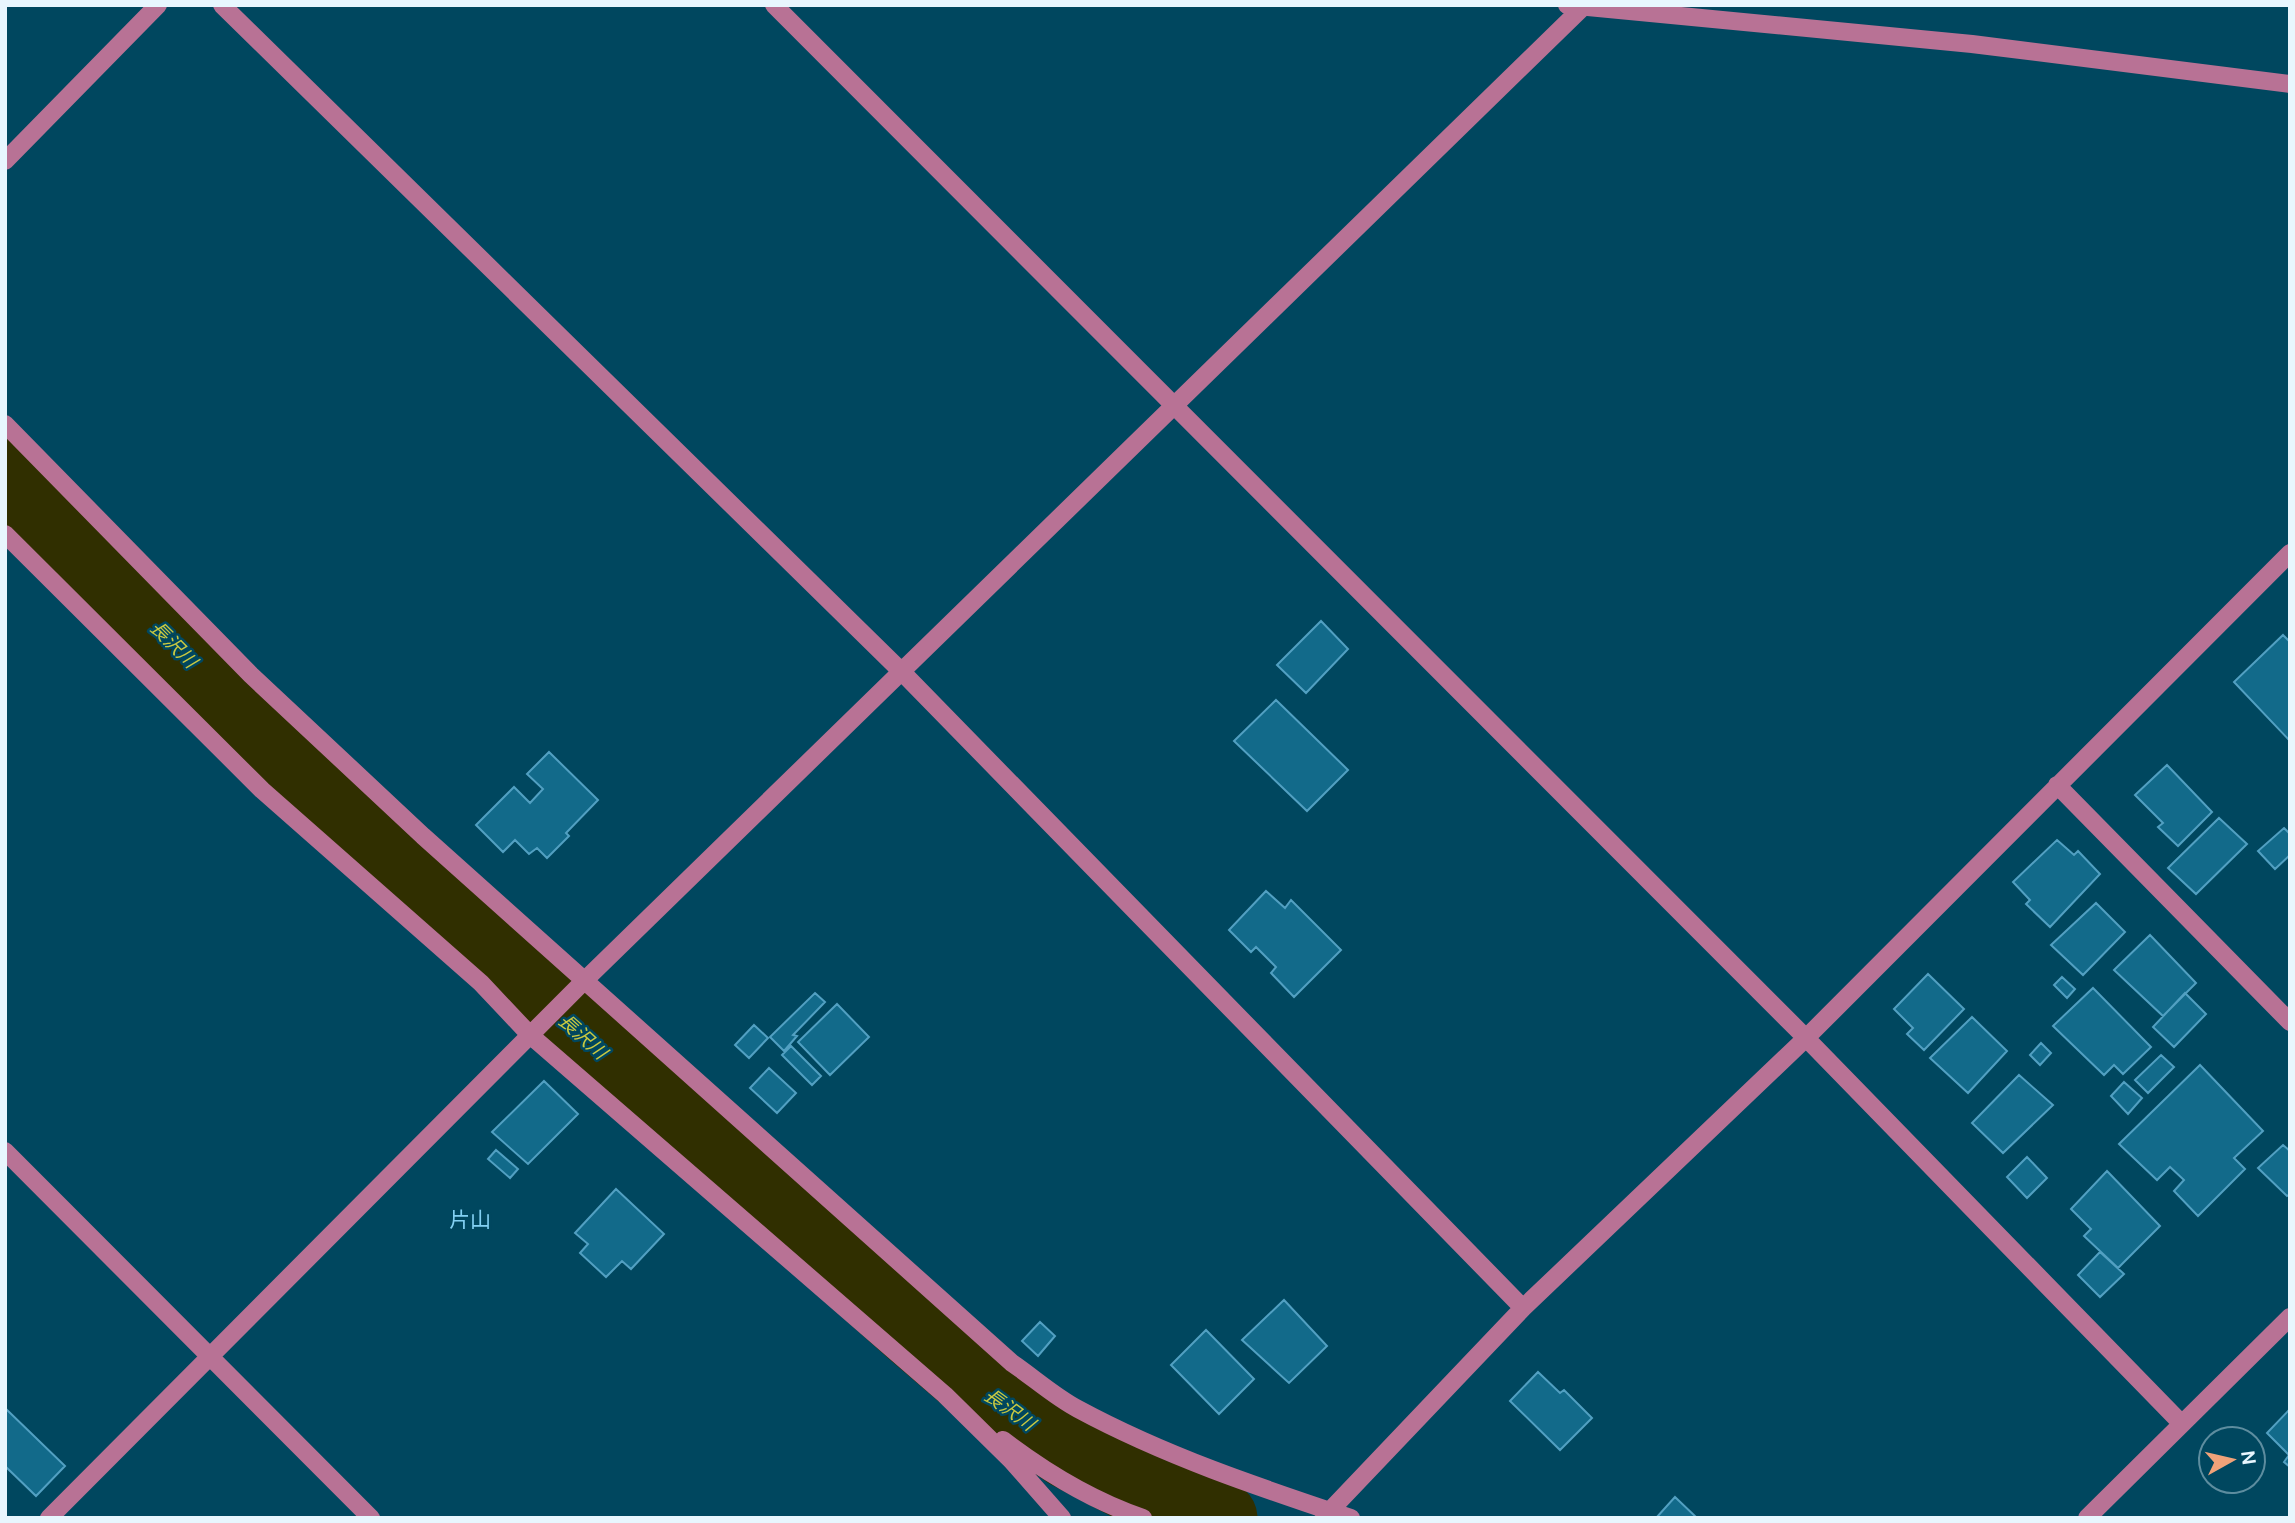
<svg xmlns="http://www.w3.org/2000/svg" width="2295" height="1523" viewBox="0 0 2295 1523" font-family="'DM Sans','Noto Sans JP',sans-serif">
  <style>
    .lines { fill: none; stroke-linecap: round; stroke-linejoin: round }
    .river { stroke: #302f00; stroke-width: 75 }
    .building { fill: #126a8a; stroke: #52a0c2; stroke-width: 2 }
    .minor { stroke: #b87295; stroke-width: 18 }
    .labels { text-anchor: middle; stroke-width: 5; stroke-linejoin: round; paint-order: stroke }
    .water-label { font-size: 19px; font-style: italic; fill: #cac940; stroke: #00475f }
    .quarter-label { font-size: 21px; fill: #82d0f3; stroke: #00475f }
  </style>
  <rect width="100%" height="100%" fill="#00475f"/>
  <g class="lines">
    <path class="river" d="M5,475l260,261 264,251 385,344 77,66 77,54 83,44 69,23"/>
  </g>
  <path class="building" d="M1321,621l27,28 -42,44 -29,-28z
    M2283,635l7,7v99l-56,-59z
    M1276,700l72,70 -41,41 -73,-70z
    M549,752l49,48 -32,33 3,3 -22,22 -10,-10 -8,6 -14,-14 -12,12 -27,-27 38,-38 16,16 13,-14 -16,-15z
    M2167,765l45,47 -34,34 -20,-19 5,-4 -28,-28z
    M2219,818l28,26 -51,50 -28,-26z
    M2284,828l6,6v21l-15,14 -17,-18z
    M2057,840l17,15 4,-4 22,23 -50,53 -24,-23 4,-4 -17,-18z
    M1266,891l19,17 6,-8 50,50 -47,47 -23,-24 5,-6 -20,-20 -5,5 -22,-22z
    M2096,903l29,29 -42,43 -32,-30z
    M2150,935l46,48 -33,33 -49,-46z
    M1928,974l36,35 -40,41 -17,-16 6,-6 -19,-19z
    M2062,977l13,12 -8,9 -13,-13z
    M2093,988l58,59 -28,27 -9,-9 -10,10 -51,-49z
    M815,993l10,9 -32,33 4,1 -13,15 -14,-14z
    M2185,993l21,21 -32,33 -21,-20z
    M837,1004l32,33 -39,38 -32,-33z
    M1972,1017l35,34 -39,42 -38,-35z
    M754,1025l14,13 -19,20 -14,-13z
    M2041,1043l10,10 -11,12 -10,-10z
    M791,1046l30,30 -9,9 -30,-30z
    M2161,1055l13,12 -26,26 -13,-13z
    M2200,1065l63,66 -29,27 11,11 -47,47 -24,-25 10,-11 -14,-13 -13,13 -38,-36z
    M769,1068l27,25 -19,20 -27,-25z
    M2019,1075l34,30 -50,48 -31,-30z
    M544,1081l34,33 -50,50 -36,-32z
    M2124,1082l18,16 -14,16 -17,-18z
    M2283,1145l7,6v43l-3,2 -29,-28z
    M496,1150l22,19 -8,9 -22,-19z
    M2027,1157l20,21 -20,20 -20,-21z
    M2107,1171l53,55 -42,42 -34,-32 7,-7 -20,-20z
    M616,1189l48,45 -33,35 -9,-8 -16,16 -26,-24 8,-9 -13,-11z
    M2100,1252l24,22 -24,23 -22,-22z
    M1284,1300l43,46 -38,37 -47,-43z
    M1040,1322l15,14 -17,20 -16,-15z
    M1206,1330l48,49 -35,35 -48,-49z
    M1538,1372l22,21 4,-3 28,28 -32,32 -50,-49z
    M5,1408l60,58 -29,30 -31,-30z
    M2290,1409v58l-6,-5 5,-7 -22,-22z
    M1675,1497l22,21h-41z"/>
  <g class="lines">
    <path class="minor" d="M222,5l680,667 621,636
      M774,5l1032,1033 376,386
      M1567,5l405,39 318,40
      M5,161l153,-156
      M5,424l246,251 172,161 589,527c22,15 43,34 66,46 87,47 180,78 273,109
      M5,534l257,256 219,193 49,52 415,360 66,65 51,58
      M2057,785l233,237
      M5,1151l366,367
      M1003,1440c42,32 90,61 140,78
      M1324,1517l199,-209 283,-270 484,-485
      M49,1518l536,-538 1000,-975
      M2087,1518l203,-201"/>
  </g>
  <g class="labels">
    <g class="water-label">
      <text transform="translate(174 644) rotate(45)" y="7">長沢川</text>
      <text transform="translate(583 1036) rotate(42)" y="7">長沢川</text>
      <text transform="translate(1010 1409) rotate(36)" y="7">長沢川</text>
    </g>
    <g class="quarter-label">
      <text x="470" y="1227">片山</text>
    </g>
  </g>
  <rect width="2295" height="1523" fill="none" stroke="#e8f6fe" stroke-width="14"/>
  <g transform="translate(2232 1460) rotate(82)"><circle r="33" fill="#00475f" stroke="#5d8d9f" stroke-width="2"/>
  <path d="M0-5L12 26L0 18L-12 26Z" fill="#f0a279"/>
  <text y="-10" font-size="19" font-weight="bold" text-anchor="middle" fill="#e8f6fe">N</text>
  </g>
</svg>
